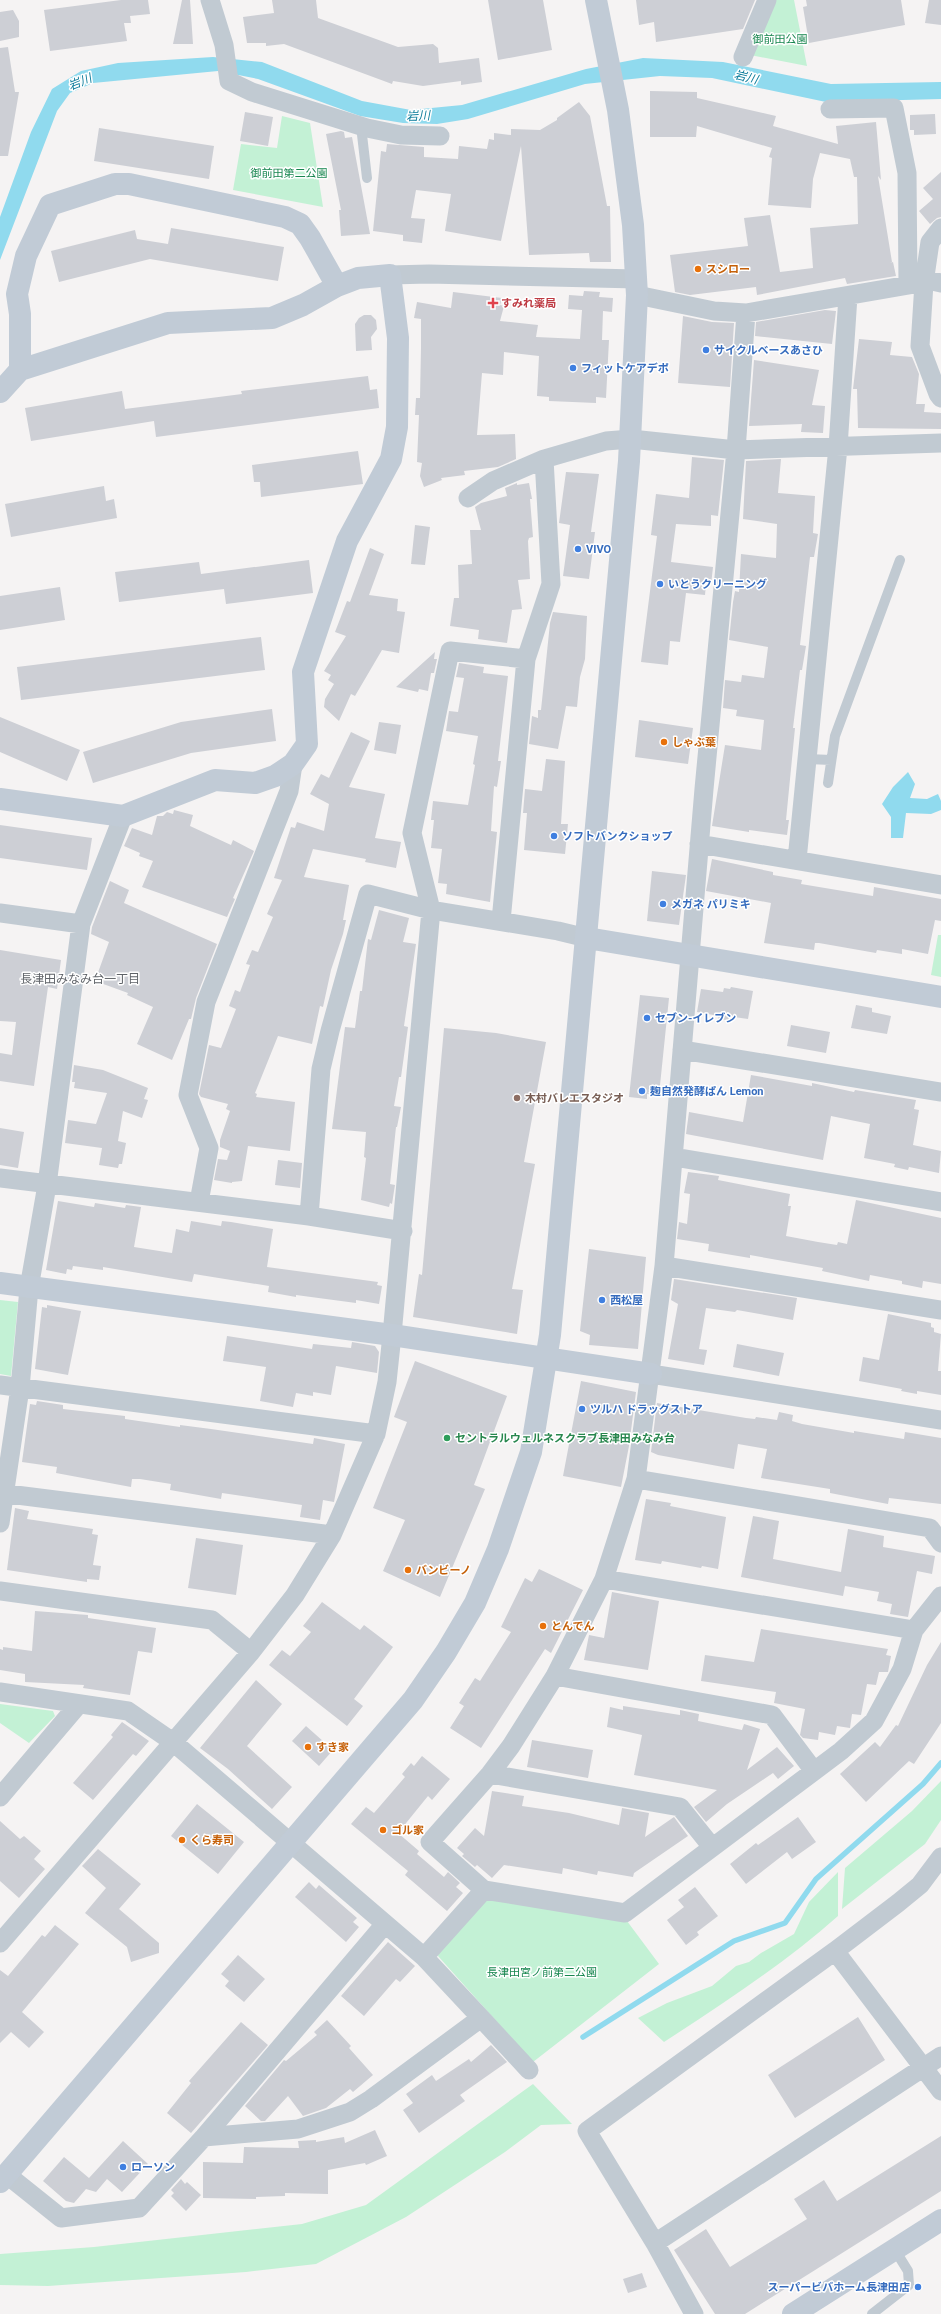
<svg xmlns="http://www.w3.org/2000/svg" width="941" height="2314" viewBox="0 0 941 2314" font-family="Roboto,'Noto Sans JP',sans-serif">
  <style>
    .green { fill: #c3f1d5 }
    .water { fill: #90daee }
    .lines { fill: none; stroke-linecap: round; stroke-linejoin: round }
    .stream { stroke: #90daee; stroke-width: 5.5 }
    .building { fill: #cdcfd5 }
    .lane { stroke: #c1cad2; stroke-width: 10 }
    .street { stroke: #c1cad2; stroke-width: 19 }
    .secondary { stroke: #c1cbd6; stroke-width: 22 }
    .food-dot { fill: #e8710a; stroke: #fff; stroke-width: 1.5 }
    .health-dot { fill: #e0444e; stroke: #fff; stroke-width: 1.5 }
    .shop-dot { fill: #3f7fe0; stroke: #fff; stroke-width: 1.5 }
    .education-dot { fill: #8d6e63; stroke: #fff; stroke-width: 1.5 }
    .leisure-dot { fill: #2e9e5b; stroke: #fff; stroke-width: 1.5 }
    .labels { text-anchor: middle; stroke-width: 3; stroke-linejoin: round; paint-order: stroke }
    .park-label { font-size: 11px; fill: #17864f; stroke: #fff }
    .food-label { font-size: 11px; font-weight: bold; fill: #c56008; stroke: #fff; text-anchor: start }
    .health-label { font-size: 11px; font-weight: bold; fill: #be3a42; stroke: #fff; text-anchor: start }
    .shop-label { font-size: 11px; font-weight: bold; fill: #366cbe; stroke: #fff; text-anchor: start }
    .education-label { font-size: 11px; font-weight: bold; fill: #785e54; stroke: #fff; text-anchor: start }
    .leisure-label { font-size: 11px; font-weight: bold; fill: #27864d; stroke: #fff; text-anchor: start }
    .water-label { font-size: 12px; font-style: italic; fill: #0c7c9b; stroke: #fff }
    .neighbourhood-label { font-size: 12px; fill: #5f6368; stroke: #fff }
  </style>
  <rect width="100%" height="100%" fill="#f5f3f3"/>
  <path class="green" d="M773,0h21l13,66 -57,-11z
    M282,116l28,7 13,84 -90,-17 8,-46 36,4z
    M938,935h3v42l-10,-2z
    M0,1300l18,2 -7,74 -11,-2z
    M0,1704l53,7 2,5 -26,27 -29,-20z
    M941,1781v39l-16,24 -83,65 3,-41 67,-57z
    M838,1872v44c-53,47 -114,87 -174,126l-26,-24 29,-15 45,-17 24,-20 13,-4 12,-9 33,-19 15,-32z
    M492,1897l135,24 32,43 -126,98 -95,-106 1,-9 42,-46z
    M533,2084l39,40 -31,1 -36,27 -99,65 -90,47 -70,8 -198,14 -48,-1v-31l94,-7 208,-23 64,-19z"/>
  <path class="water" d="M213,57l49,5 100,39 49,9 51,-5 124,-36 57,-11 80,4 108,22 110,-2v17l-115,3 -114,-24 -52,-2 -75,8 -117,35 -31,5 -34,-1 -43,-7 -102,-37 -40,-8 -125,12 -23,10 -13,18 -57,149v-43l31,-85 21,-43 29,-18 37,-8z
    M908,772l7,12 -5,14 17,1 11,-5 3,7v9l-10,4 -25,-1 -3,25h-12v-21l-9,-13 11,-17z"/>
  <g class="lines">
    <path class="stream" d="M583,2037l151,-96 51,-18 31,-44 107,-95 18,-21"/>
  </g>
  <path class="building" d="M121,0h27l2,14 -20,2 1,7h-7l3,18 -77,10 -6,-41z
    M182,0h8l3,44h-20z
    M272,0h44l2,18 80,29 35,-3 5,4 1,15 40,-5 3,24 -21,3v-4l-38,5 -30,-5 -1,3 -108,-40 -18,2v-3h-19l-4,-26 31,-4z
    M488,0h55l9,50 -54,10z
    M636,0h119l-12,29 -87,13 -2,-20 -15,3z
    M806,0h95l4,25 -96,18 -6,-36 4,-1z
    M929,0h12v25l-16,-2z
    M13,10l6,11v16l-19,4v-29z
    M8,47l7,45h4l-11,64h-8v-108z
    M650,91l47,1v6l79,18 -3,10 65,18 -2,-18 40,-4 5,58 -3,-4 14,86 -2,1 3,-1 3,14 -49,8 -2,-6 -88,17 -1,-8 -66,8 -15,-3 -5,-37 78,-9 -4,-28 26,-3 10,57 33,-4 -3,-40 48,-4 -1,-47h-3l-4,-18 -30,-6 -7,26 -2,29 -43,-3 4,-47 -3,-1 3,-9 -75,-22 -1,11h-46z
    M579,102l11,14 17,90h3l1,56h-21l-1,-9 -60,2 -8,-109 -20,95 -56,-10 6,-37 -35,-4 -5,28 14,1 -3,24 -19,-2v-6l-30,-4 8,-80 5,1 1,-8 37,3v10l34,2 1,-13 28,3 2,-10 5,1v-7l17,2v-6l29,1 17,-10v-2z
    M245,112l28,5 -5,29 -28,-5z
    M935,114l1,20 -22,1v-5h-4v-15z
    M99,128l115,18 -5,33 -115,-18z
    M341,131l3,1 1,6 7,-1 18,97 -29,2 -2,-26h2l-15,-76z
    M941,172v45l-4,1 -7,6 -11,-13 14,-12 -10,-11z
    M171,228l113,19 -6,34 -128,-22 -91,23 -8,-31 84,-21 2,9 31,5z
    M584,291l16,1 -1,5 14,1 -1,14 -9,-1 -1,29h7l-3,58 -10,-1v6l-47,-2v-4l-12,-1 2,-40 -35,-4 -1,23 -21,-2 -5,62 38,-1 1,25 -18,8 -34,4 1,4 -24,3 1,2 -18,7 -4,-11 2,-13 -5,-1 2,-47h-4l1,-17h4l1,-50v-29l-7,-1 3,-16 34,6 2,-16 49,6 -2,7 4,1 -4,15 38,4 -2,12 44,2 2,-29 -14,-1 1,-14 14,1z
    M825,310l11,1 -4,33 -77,-8 1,-14z
    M364,315h7l5,5 1,9 -6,8 1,13 -16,1 -1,-27 4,-6z
    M683,316l29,6 22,1 -4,64 -52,-4z
    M859,339l33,3 -2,13 22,2 7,17 -3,30h9l-1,8 17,1v16l-83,-1 -1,-39h-4z
    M754,360l65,10 -7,35 13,1 -2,27 -22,-1 1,-8 -53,2z
    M368,376l2,14 7,-1 2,19 -223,29 -2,-16 -123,20 -6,-33 97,-17 3,18 117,-15 -1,-3z
    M358,451l5,33 -102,13 -1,-15h-6l-2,-17z
    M692,457l32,3 -6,56 -7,-1v11l-35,-2 -5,38 42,5 -2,18 -5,-1 -1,11 -19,-2 -6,49 -10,-1 -2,24 -27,-3 16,-126 -6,-1 5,-41 33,4z
    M781,459l-3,34 37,3 -2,37 5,1 -4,23h-4l-10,88 6,1 -4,24h-2l-7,58h2l-9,92h3l-2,15 -38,-5v2l-37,-6 13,-81 36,5 3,-30 -28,-4 1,-6 -14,-2 2,-28 16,2 1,-7 22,3 4,-31 -39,-7 4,-38 2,-11 4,1 2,-38 35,4 1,-34 -34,-5 3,-58z
    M566,472l33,2 -8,58h4l-6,47 -26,-3 7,-51 -11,-2z
    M517,483v2l12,-2 3,16h-2l3,38 -4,1 -1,3 2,38 -12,1 4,29 -10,1 -5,33 -29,-4 1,-9 -29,-4 4,-28h5l-1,-33 14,-1 -2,-34h11l-6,-23 6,-4 26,-7 -2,-8z
    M104,486l2,15 8,-2 3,19 -106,19 -6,-33z
    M415,525l15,2 -5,38 -14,-1z
    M370,548l14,6 -15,41 29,4 -1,12 8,1 -6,41 -17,-3 -27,46 -4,-2 -12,27 -15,-14 1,-8 9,-15 -6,-4 3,-5 -7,-4 22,-35 -11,-4 12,-31 3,1z
    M309,560l4,33 -87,11 -2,-15 -105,13 -4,-30 84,-10 2,12z
    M60,587l5,33 -65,10v-34z
    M553,612l34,4 -2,43 -5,18 -3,30 -11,-1 -8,43 -29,-5 3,-28 6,2v-8h3l9,-87z
    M261,637l4,33 -244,30 -4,-33z
    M435,652l-1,7h3l-3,14h-3l-3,18 -9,-2 -1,3 -22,-5z
    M459,663l25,4 -1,6 25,3 -10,85h3l-4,26 -3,-1 -3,45 6,1 -7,70 -44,-8 1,-10 -9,-1 4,-34 -11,-1 3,-28h-3l2,-19 35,4 7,-40 -2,-1 5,-28 -32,-5 3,-20 9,1 6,-34 -8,-1z
    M272,709l4,32 -85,12 -98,30 -10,-31 98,-30z
    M0,717l80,33 -13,31 -67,-29z
    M639,720l54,8 -5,36 -53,-7z
    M379,722l22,3 -5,29 -22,-4z
    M351,732l19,9 -21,46 36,7 -10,44 26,4 -5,26 -31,-6 1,-3 -53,-10 -9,28 45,8 -6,35h3l-3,14 -12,36 -8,37 -3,-1 -8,38 -34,-8 -23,57 2,1 -1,3 39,5 -5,49 -42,-5 -6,35 -10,1v1l-18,-3 4,-21 9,1 3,-9 -10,-4v-7l10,-29 -4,-2 2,-5 -27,-7 -2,-3 10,-49 12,3 15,-39 -7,-3 6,-16 5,2 10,-27 -4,-1 6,-14 6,2 15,-35 -6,-3 15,-34 -8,-2 17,-51 4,1 2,-6 27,9 5,-27 -19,-10 11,-20 8,4z
    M546,759l19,2 -4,63h7l-3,30 -41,-4 3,-37h-4l2,-24 17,2z
    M174,810l19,5 -3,11 41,19 2,-5 21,11 -21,47 2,1 -8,18 -85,-30 11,-26 -14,-5 1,-3 -16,-7 8,-18 20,7 5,-19h6l4,-4 6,2z
    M0,825l92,13 -5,32 -87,-12z
    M712,859l61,13v3l29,5 -1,4 72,12 1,-9 67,12v22l-6,-1 -7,34 -26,-5v5l-25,-4 -1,3 -57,-10h-4l-1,7 -50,-7 7,-40 -65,-12z
    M652,871l34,4 -7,50 -32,-4z
    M110,881l19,9 -5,13 93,41 -21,54 -5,21h-2l-17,41 -35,-16 16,-37 -26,-12 1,-2 -33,-12 14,-39 -18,-8 1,-7z
    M379,910l30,8 -6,24 13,2 -12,82 4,1 -7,50h-2l-5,29 7,1 -4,20h-1l-6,57 5,1 -1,6 -2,13 -2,-1 -1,4 -28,-7 5,-42 -2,-1 2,-25 -34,-3 13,-102 10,1 5,-37h2l6,-52 3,1z
    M0,950l61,10 -4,29 -9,-2 -14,99 -34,-5v-28l12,2 4,-33 -16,-1z
    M731,987l22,4 -5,28 -14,-2 -1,4 -15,-2 1,-3 -22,-4 4,-23 22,3 1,-4 6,1z
    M640,995l29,3 -10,97 -12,-1v5l-18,-2z
    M856,1005l16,3v4l19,4 -4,18 -36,-6z
    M791,1025l39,7 -4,21 -39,-7z
    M444,1028l52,5 50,9 -22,120 11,2 -23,125 11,1 -6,44 -104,-17 6,-43 3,1z
    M74,1065l29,5 45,18 -4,11 4,1 -6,18 -19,-7 -5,30 8,2 -4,21h-3l-1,4 -19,-3 3,-17 -37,-5 3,-23 28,4 11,-31 -33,-5 1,-6h-3z
    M751,1075l61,11v-3l42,9 1,-2 61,10 -2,9 5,1 -6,35 28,6 -2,22 -30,-6 -1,3 -14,-3 1,-3 -31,-6 6,-34 -39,-8 -8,44 -137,-26 3,-22 54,10z
    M0,1128l24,4 -6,36 -18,-3z
    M278,1160l24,3 -2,25 -25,-3z
    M688,1172l31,4 -1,4 72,14 -2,12h3l-5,30 32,6 19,3 1,-3 9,2 9,-44 85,18v66l-18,-3 -1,7 -20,-4v-3l-32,-6 -1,6 -47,-10 1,-3 -73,-13v3l-42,-7 1,-7 -32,-5 2,-17 8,2 3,-30 -6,-1z
    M58,1201l36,6 1,-4 30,5 1,-3 15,2 -7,40 38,6 4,-24 13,3 2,-11 30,5 1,-5 9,1 42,7 -6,38 111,15 -1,3 5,1 -3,18 -23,-4v3l-60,-8v2l-28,-5 1,-6 -75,-12 -2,8 -89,-15v3l-30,-4 -1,4 -5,-1 -1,5 -20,-4z
    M589,1249l57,8 -8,92 -49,-4 1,-10 -10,-4z
    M674,1279l123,19 -4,22 -56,-10 -2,2 -29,-4 -7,41 8,1 -3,15 -36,-6 10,-55 -7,-4z
    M47,1305l34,6 -13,64 -33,-6 7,-62 5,1z
    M888,1314l43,9v4l3,1v4l7,2 -3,37h3v24l-24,-4v3l-16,-3 1,-2 -43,-8 4,-24 16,3z
    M227,1336l85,13 1,-5 38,4 1,-6 23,4 4,6 -2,21 -41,-7 -5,29 -18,-3v4l-17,-3 -3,14 -33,-6 6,-34 -43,-6z
    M737,1344l47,9 -5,23 -46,-9z
    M415,1361l92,35 -33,89 11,4 -45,108 -57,-26 22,-51 -32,-12 34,-86 -13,-5z
    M581,1381l55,11 -7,54 -8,41 -58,-11z
    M37,1401l26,4v4l62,7v3l55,8v-2l31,4 102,15 1,-6 31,6 -11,58 -11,-2 -3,20 -20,-3 2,-12 -80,-12 -1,6 -51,-9 1,-6 -31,-5h-8l-1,8 -75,-14 1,-6 -35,-5 8,-58 6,1z
    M657,1403l89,15 9,1 1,-2 21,3 2,-8 14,3 -1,6 10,3 52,9v-2l50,8 1,-7 36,6v66l-52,-6 -1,6 -58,-11v-4l-69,-11 6,-29 -29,-5 -4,25 -76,-14 -7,-3z
    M646,1499l25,4 -1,3 56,11 -8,52 -16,-3 -1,2 -39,-7 -1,3 -26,-4z
    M15,1508l14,3 -2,8 66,10 -1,5 6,1 -5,30 8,1 -2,14 -12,-1v3l-80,-12z
    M753,1516l26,5 -6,38 68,13 7,-43 36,7 -1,11 52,9 -3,18 -15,-3 -9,46 -18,-3 2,-10 -15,-3 2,-9 -34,-6 -2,10 -102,-19z
    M196,1538l47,7 -7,50 -48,-7z
    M539,1569l44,21 -32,63 -6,-4 -64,99 -31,-20 14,-22 -5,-3 16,-25 5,3 31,-49 -10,-5 24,-49 7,4z
    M612,1592l47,9 -11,69 -64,-10 5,-25 15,3z
    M322,1602l38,28 4,-5 29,22 -39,52 9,7 -16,20 -78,-61 13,-15 8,6 21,-24 -8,-6z
    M35,1611l53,4v3l68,10 -4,25 -14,-2 -8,44 -47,-7 1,-3 -59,-3v-8l-25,-4v-21l3,1v-3l29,4z
    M761,1629l127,20 -2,6 5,1 -3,16h-9l-3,13 -9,-1 -6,31 -9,-1 -2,14 -13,-2 -2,9 -16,-3 -1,8 -15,-2 -3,-3 5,-26 -31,-6 2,-11 -75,-11 4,-26 49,7z
    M941,1642v81l-27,41 -5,-3 -43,41 -26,-28 35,-32 5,5 16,-22 2,1 29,-61z
    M256,1680l26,24 -35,42 45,41 -20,22 -44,-40 -28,-21z
    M623,1706l57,9v-5l19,4 -1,7 44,9 2,-6 16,5 -13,41 30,-23 17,19 -16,13 -5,-6 -46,31 -21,18 -12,-15 23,-17 -83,-15 8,-40 -35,-8 3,-20 13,3z
    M122,1722l27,19 -13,15 -3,-2 -40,46 -20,-17 40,-46 -2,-2z
    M306,1726l27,24 -14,16 -27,-25z
    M532,1740l61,10 -5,28 -61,-11z
    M422,1756l28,23 -18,21 -4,-4 -30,37 21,18 -2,3 27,23 4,-5 12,11 -4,4 7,6 -16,18 -42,-36 3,-4 -57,-47 15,-17 8,6 31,-36 -3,-3 9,-11 3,3z
    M492,1791l32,5 -2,10 47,7 50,12 3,-17 27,5 -4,24 29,-20 14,19 -54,37 -1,4 -35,-6 -1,4 -34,-7 -1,6 -58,-9 -12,13 -15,-13 -2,2 -13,-11 2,-2 -7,-6 18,-20 9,8z
    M197,1804l47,38 -26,32 -47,-38z
    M798,1817l18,25 -24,17 -5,-7 -41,32 -16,-20 26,-21 2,2z
    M0,1821l20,18 4,-3 17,15 -7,8 11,10 -26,29 -19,-17z
    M98,1849l43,35 -22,25 40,34v10l-28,9 -4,-15 -42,-34 21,-25 -24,-22z
    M309,1882l7,7 3,-4 38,33 -4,4 6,5 -13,15 -51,-45z
    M695,1887l23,29 -21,16 2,3 -13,10 -19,-25 17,-13 -6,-7z
    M55,1925l24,19 -57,68 22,20 -15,16 -18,-16 -11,11v-73l8,6 34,-41 3,2z
    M388,1942l27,24 -15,16 -4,-3 -32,37 -23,-20z
    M238,1955l27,24 -21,23 -19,-16 4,-5 -8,-7z
    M858,2017l27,43 -90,58 -27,-43z
    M327,2020l24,26 -2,2 24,27 -20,17 -3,-3 -24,19 -23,8 -15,-20 -23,25h-4l-16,-15 39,-46 2,1 31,-26 -3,-3z
    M241,2022l27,23 -77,88 -24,-20 24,-30 -2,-2z
    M491,2045l16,17 -47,33 5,6 -46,32 -16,-23 10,-7 -7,-9 26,-19 4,6 33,-22 2,3z
    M375,2130l12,26 -21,9 -1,-2 -37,7v24l-43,-1v3l-29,1v2l-53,-1v-36l40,1 1,-16 55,1 -1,-7 18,-1v2l28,-5 1,6z
    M941,2136v55l-196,123h-30l-41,-64 32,-21 24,38 77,-48 -13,-20 30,-19 13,21z
    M123,2141l25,23 -26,28 -15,-13 -11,13 -10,-3 -12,14 -8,-2 -23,-20 21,-24 25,21z
    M181,2179l4,5 2,-2 14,13 -15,16 -15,-15 3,-3 -3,-3z
    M642,2273l5,14 -19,6 -5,-14z"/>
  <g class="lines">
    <path class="lane" d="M361,126l6,52
      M808,759l23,1
      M828,783l7,-47 65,-176
      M872,2314l37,-29 -1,-14 -13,-21"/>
    <path class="street" d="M210,0l14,45 5,36 23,11 115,36 34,7 39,1
      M743,57l24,-57
      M830,109l64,-1 13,65 1,111
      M941,228l-11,14 -6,41 -4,63 18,48 3,4
      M390,275l39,-1 208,5
      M637,295l77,16 32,2 186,-32 9,2
      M746,313l-10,137 -32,339 -40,477 -28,213 -32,100 -49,97 -44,70 -21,28 -60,68 54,48 141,23 216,-162 33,-30 28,-52 12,-39 27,-34
      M468,498l25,-17 51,-22 62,-18 25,-2 105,11 205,-7
      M699,844l242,41
      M797,860l41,-413 10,-151
      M0,913l81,11
      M501,921l25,-262 25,-75 -7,-125
      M682,1050l259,42
      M674,1157l267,45
      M0,1178l309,38 94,15
      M199,1202l10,-54 -21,-53 18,-93 83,-211 4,-27
      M309,1216l12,-147 9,-38 38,-137 63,16 127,21 29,7
      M664,1266l277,44
      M651,1374l290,46
      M0,1385l376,49
      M636,1479l294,49 11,15
      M0,1493l332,42
      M0,1523l20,-135 9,-100 18,-103 34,-261 42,-108
      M604,1579l310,51
      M0,1591l212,29 39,32
      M555,1676l217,39 42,56
      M0,1692l128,19 45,31 251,215 57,61 -110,81 -21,13 -52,17 -94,8
      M490,1774l190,33 32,40
      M0,1797l78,-92
      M0,1943l251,-291 44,-57 37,-60 44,-101 11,-52 5,-47 39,-425 -19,-77 38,-182 76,8
      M835,1951l106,140
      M424,1957l60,-67
      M481,2018l48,52
      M6,2174l55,44 78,-10 65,-71 181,-213
      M655,2243l286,-187
      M694,2314l-39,-71 -68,-112 248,-180 63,-48 22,-18 21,-28"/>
    <path class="secondary" d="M20,370v-56l-3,-20 9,-38 24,-51 65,-21h14l156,33 15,7 10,14 27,48
      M0,392l20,-22 148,-47 104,-5 31,-13 34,-19 21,-8 32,-3 8,63 -1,89 -6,32 -44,82 -44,131 4,72 -14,20 -18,12 -20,7 -40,-3 -92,36 -123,-17
      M587,938l354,59
      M0,1283l392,52 259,39
      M0,2182l413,-482 33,-48 29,-49 23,-54 33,-97 19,-117 79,-874 8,-166 -4,-70 -15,-115 -22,-110
      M793,2314l148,-94"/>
  </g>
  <g class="food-dot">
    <circle cx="698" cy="269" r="4"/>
    <circle cx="664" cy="742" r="4"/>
    <circle cx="408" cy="1570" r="4"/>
    <circle cx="543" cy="1626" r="4"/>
    <circle cx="308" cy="1747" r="4"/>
    <circle cx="383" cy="1830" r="4"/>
    <circle cx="182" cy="1840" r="4"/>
  </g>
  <path class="health-dot" d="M491 297h4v4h4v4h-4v4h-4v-4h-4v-4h4z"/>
  <g class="shop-dot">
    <circle cx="706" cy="350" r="4"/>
    <circle cx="573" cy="368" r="4"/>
    <circle cx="578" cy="549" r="4"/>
    <circle cx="660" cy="584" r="4"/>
    <circle cx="554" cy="836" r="4"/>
    <circle cx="663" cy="904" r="4"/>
    <circle cx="647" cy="1018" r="4"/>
    <circle cx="642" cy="1091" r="4"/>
    <circle cx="602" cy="1300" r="4"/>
    <circle cx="582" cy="1409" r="4"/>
    <circle cx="123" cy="2167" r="4"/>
    <circle cx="918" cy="2287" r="4"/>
  </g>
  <circle class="education-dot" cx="517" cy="1098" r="4"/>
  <circle class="leisure-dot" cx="447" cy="1438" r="4"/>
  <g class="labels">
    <g class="park-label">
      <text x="780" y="43">御前田公園</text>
      <text x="289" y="177">御前田第二公園</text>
      <text x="542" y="1976">長津田宮ノ前第二公園</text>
    </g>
    <g class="food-label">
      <text x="706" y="273">スシロー</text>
      <text x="672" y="746">しゃぶ葉</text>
      <text x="416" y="1574">バンビーノ</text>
      <text x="551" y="1630">とんでん</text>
      <text x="316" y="1751">すき家</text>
      <text x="391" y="1834">ゴル家</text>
      <text x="190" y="1844">くら寿司</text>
    </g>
    <g class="health-label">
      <text x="501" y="307">すみれ薬局</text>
    </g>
    <g class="shop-label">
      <text x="714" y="354">サイクルベースあさひ</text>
      <text x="581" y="372">フィットケアデポ</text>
      <text x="586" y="553">VIVO</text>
      <text x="668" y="588">いとうクリーニング</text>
      <text x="562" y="840">ソフトバンクショップ</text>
      <text x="671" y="908">メガネ パリミキ</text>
      <text x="655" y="1022">セブン-イレブン</text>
      <text x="650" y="1095">麹自然発酵ぱん Lemon</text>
      <text x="610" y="1304">西松屋</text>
      <text x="590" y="1413">ツルハ ドラッグストア</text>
      <text x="131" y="2171">ローソン</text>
      <text x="910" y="2291" text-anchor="end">スーパービバホーム長津田店</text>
    </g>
    <g class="education-label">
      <text x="525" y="1102">木村バレエスタジオ</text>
    </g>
    <g class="leisure-label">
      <text x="455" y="1442">セントラルウェルネスクラブ長津田みなみ台</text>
    </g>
    <g class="water-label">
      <text transform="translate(746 77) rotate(14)" y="4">岩川</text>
      <text transform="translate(80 82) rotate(-22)" y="4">岩川</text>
      <text transform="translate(418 116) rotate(-3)" y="4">岩川</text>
    </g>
    <g class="neighbourhood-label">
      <text x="80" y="983">長津田みなみ台一丁目</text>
    </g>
  </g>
</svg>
